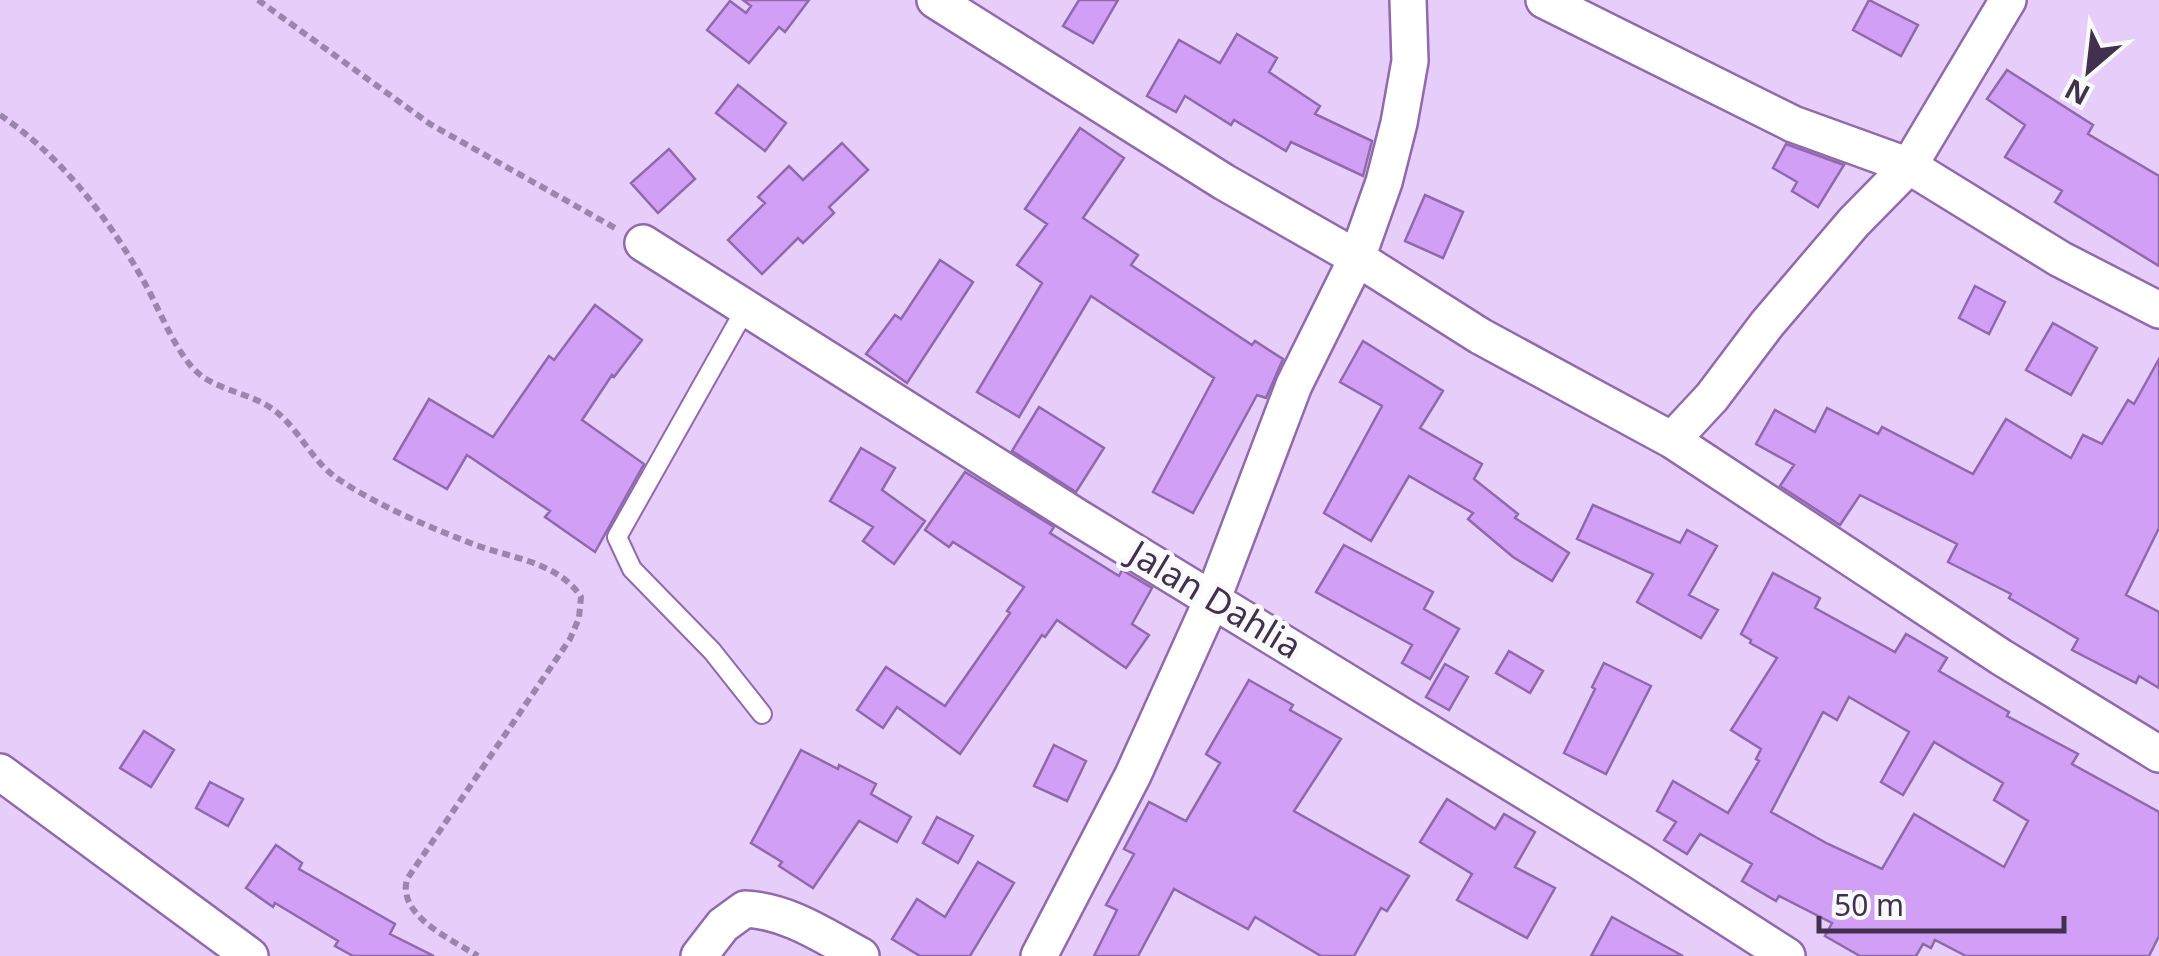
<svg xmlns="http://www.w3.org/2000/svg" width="2159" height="956" viewBox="0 0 2159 956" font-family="'Noto Sans',sans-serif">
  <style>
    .building { fill: #d19ff6; stroke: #9069ac; stroke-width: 2.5; fill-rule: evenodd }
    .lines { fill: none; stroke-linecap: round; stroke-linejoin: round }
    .lane-casing { stroke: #916aae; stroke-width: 22 }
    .street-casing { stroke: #916aae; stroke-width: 40 }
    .path { stroke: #9a85ab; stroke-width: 6; stroke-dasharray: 8 5; stroke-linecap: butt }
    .lane { stroke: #fff; stroke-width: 18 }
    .street { stroke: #fff; stroke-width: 35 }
    .labels { text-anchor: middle; stroke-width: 9; stroke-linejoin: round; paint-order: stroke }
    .street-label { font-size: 35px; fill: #41304e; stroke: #fafafa }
  </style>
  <rect width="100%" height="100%" fill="#e6cdfa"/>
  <path class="building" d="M743,0h66l-24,32 -6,-5 -30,36 -42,-33 23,-29 16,12 5,-7z
    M1079,0h39l-25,43 -30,-17z
    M1869,0l49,25 -17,31 -48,-26z
    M1237,34l40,24 -8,14 51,34 -5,8 57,27 -9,35 -72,-34 -5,9 -52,-31 -3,5 -46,-29 -9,16 -29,-16 32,-56 41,23z
    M2007,70l86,55 -5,9 71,42v90l-104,-64 7,-11 -57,-34 20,-32 -38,-26z
    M738,85l48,38 -21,28 -49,-38z
    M1080,128l44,30 -41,60 55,37 -7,10 121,80 3,-4 28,18 -17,39 -9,-3 -64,118 -40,-21 61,-114 -123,-82 -72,121 -42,-25 65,-109 -25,-18 30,-41 -22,-15z
    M842,143l26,27 -39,37 5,6 -31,30 -5,-5 -36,36 -34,-34 37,-37 -7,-6 31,-31 14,14z
    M1786,144l58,21 -26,42 -26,-16 5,-9 -24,-14z
    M669,149l26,30 -37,34 -27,-30z
    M1425,195l38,17 -20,46 -38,-17z
    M940,260l33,22 -66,101 -41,-29 29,-39 6,4z
    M1975,286l30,16 -16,32 -30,-16z
    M595,305l47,35 -28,37 -2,-2 -30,45 62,44 -49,88 -50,-35 5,-6 -83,-56 -20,34 -53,-30 35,-60 64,38 56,-81 5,4z
    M2053,323l44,25 -26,47 -45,-25z
    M1363,341l80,50 -23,37 62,36 -8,15 44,35 -3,4 54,35 -17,28 -39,-24 -45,-38 5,-6 -64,-37 -38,65 -47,-28 58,-107 -42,-24z
    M2159,359v169l-33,67 33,17v76l-20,-12 -3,7 -64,-33 6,-11 -69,-41 2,-4 -63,-32 9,-18 -97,-49 -20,30 -60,-39 14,-21 -38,-21 19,-34 40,22 12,-24 51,26 4,-7 91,47 33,-55 65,39 12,-23 19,9 26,-44 6,4z
    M1039,407l65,41 -28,44 -64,-41z
    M861,448l34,20 -13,22 43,31 -31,43 -31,-23 10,-14 -43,-26z
    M965,472l89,55 -4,6 69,43 3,-6 30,18 -20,36 17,11 -23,33 -69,-48 -12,17 -3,-2 -82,119 -63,-47 -14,21 -26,-18 29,-43 59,39 65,-93 -3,-2 17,-24 -71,-45 -4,5 -24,-17z
    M1593,505l87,38 7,-13 30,16 -28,49 29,15 -17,28 -64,-36 16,-28 -76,-35z
    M1344,545l89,47 -9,17 35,20 -29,50 -28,-16 10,-18 -96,-53z
    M1773,573l47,25 -5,10 80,44 11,-18 41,24 -8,13 70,41 -2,4 71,38 -6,10 87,48v124l-10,20h-183l-31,-16 -4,8 -8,-4 -7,12h-56l-35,-20 7,-13 -53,-27 -3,5 -34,-20 10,-17 -52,-30 -13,20 -23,-14 12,-18 -19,-11 16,-30 55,32 31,-52 -3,-2 5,-10 -30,-19 46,-72 -27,-15 1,-3 -10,-6zM1849,697l60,35 -28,50 22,13 31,-53 69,41 -9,17 34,21 -24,46 -90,-53 -32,55 -54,-25 -57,-32 52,-100 14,8z
    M1509,651l34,20 -13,22 -34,-20z
    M1604,663l47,23 -45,88 -42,-21 31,-64 -3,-2z
    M1445,664l23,13 -19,33 -23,-13z
    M1249,680l44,25 -3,5 51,29 -47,72 115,65 -22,35 -6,-3 -27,48h-33l-66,-39 -7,12 -74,-40 -36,67h-44l23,-46 -11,-5 28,-51 -10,-5 25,-47 37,19 34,-58 -14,-9z
    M144,731l30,19 -23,37 -31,-19z
    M1054,745l32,16 -19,40 -33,-15z
    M801,750l37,19 1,-4 37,19 -5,10 40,23 -14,25 -38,-21 -46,67 -34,-22 3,-4 -31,-19z
    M210,782l33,17 -15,27 -32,-18z
    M1447,799l48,30 9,-15 31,18 -20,35 40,21 -28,50 -70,-38 15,-26 -52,-32z
    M937,817l36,19 -15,27 -35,-20z
    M276,845l26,18 -3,6 96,55 -5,10 44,22h-81l-18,-10 3,-5 -63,-38 -2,4 -27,-19z
    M978,862l36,21 -44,73h-50l-28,-17 25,-40 28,18z
    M1612,917l71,39h-92z"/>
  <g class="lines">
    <defs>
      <path id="lane" d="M746,308l-129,229 15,32 80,82 50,63"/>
      <path id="street" d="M935,0l289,182 133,76 123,78 192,104 329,217 158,97
        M1544,0l249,124 116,42 151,93 99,51
        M643,243l434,274 562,344 148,95
        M1672,440l40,-43 55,-73 87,-102 55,-56 99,-166
        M0,772l250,184
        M699,956l24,-31 22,-16c43,2 79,27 116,47
        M1039,956l94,-181 80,-177 81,-213 63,-127 27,-76 15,-59 11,-62 -2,-61"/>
    </defs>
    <use href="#lane" class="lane-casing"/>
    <use href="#street" class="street-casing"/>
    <path class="path" d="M258,0l172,124 185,104
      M0,115c61,41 107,101 143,165 16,28 28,62 48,86 20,24 55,25 80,42 28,19 39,52 67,71 39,26 86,46 130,63 38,16 89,18 113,55l-2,21 -9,21 -163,240c-10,37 44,60 71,77"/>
    <use href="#lane" class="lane"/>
    <use href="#street" class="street"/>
  </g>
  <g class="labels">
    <g class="street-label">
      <text transform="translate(1215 600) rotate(31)" y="12">Jalan Dahlia</text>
    </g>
  </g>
  <g transform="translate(2089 70) rotate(208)" stroke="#fafafa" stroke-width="8" paint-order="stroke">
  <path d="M0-8L18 38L0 25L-18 38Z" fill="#41304e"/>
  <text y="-15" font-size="28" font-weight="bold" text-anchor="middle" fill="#41304e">N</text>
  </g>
  <path d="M1819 916v15h245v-15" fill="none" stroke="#41304e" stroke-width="5"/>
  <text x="1834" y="916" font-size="30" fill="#41304e" stroke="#fafafa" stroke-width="8" paint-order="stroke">50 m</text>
</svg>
